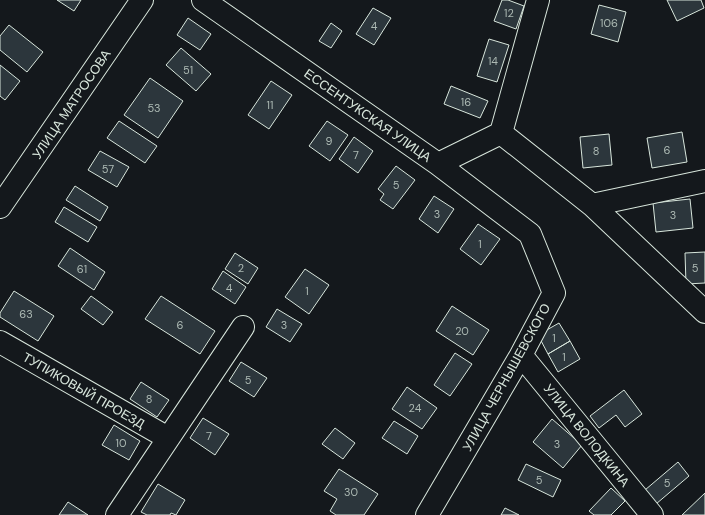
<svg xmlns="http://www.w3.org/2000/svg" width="705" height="515" viewBox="0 0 705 515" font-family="'DM Sans',sans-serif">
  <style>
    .building { fill: #2c363c; stroke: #d8e6dc }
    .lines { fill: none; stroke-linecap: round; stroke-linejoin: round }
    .minor-casing { stroke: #d8e6dc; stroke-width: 24 }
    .minor { stroke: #14181c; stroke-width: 22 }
    .labels { text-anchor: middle; stroke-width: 3; stroke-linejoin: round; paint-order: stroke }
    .number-label { font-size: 11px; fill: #adbab4 }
    .street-label { font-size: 13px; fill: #d8e6dc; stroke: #14181c }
  </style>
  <rect width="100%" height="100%" fill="#14181c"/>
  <path class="building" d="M57,0h24l-7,11z
    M502,0h6l16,6 -8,23 -22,-8z
    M667,0h34l3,8 -27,13z
    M599,5l27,7 -8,30 -27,-8z
    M373,8l18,10 -17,27 -18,-11z
    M188,18l23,16 -11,16 -23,-15z
    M331,23l11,8 -11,17 -12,-7z
    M9,25l34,27 -16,20 -27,-22v-14z
    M489,39l20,6 -12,37 -20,-6z
    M181,48l30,26 -15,17 -30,-26z
    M0,65l20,16 -15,19 -5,-4z
    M150,78l33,23 -25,37 -34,-23z
    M271,81l21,14 -23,34 -21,-14z
    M451,86l37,15 -8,17 -36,-14z
    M119,121l38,25 -12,17 -38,-25z
    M327,121l21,14 -18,26 -21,-15z
    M682,132l5,30 -35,6 -5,-30z
    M609,134l3,31 -29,3 -3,-31z
    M354,137l19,14 -15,22 -19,-14z
    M100,151l29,16 -12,20 -29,-17z
    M396,166l19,14 -22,29 -13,-9 4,-6 -6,-5z
    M75,186l33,21 -8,14 -34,-21z
    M434,196l20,13 -16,24 -19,-14z
    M690,199l3,29 -37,4 -3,-29z
    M64,207l33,20 -9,15 -33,-20z
    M478,224l22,15 -19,26 -21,-16z
    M70,248l35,24 -11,18 -36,-24z
    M705,252v31l-19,1 -1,-31z
    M235,253l23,15 -10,16 -23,-15z
    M305,269l24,16 -20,29 -24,-17z
    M223,271l23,16 -11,17 -23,-15z
    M14,291l40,25 -16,25 -38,-24v-4z
    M91,296l22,16 -10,13 -22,-16z
    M161,296l54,35 -15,23 -55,-35z
    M452,306l37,24 -16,25 -37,-24z
    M277,309l25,15 -12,18 -24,-15z
    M559,323l11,18 -22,13 -10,-19z
    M570,341l10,18 -22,13 -10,-18z
    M455,353l17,11 -22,32 -16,-11z
    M241,362l26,16 -13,19 -25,-16z
    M141,382l28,18 -12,17 -27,-18z
    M407,387l30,21 -15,21 -30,-20z
    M624,390l18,24 -17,13 -9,-12 -17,13 -9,-12z
    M203,418l26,16 -14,21 -25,-17z
    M552,419l30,26 -19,23 -30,-26z
    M394,421l24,15 -11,18 -25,-16z
    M114,425l26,16 -11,19 -27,-15z
    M335,428l20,15 -12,16 -21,-15z
    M678,462l11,14 -33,28 -11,-14z
    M526,464l35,16 -8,17 -35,-17z
    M339,469l39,25 -14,21h-28l-6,-4 7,-12 -13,-8z
    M158,484l27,16 -9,15 -5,-2 -1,2h-23l-6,-3z
    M611,488l14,13 -14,14h-17l-5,-4z
    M705,493v22h-23z
    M68,502l20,13h-29z
    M505,508l14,7h-18z"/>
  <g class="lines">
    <defs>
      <path id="minor" d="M203,0l235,164 92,70 24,59 -33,62 -94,160
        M501,133l37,-133
        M438,164l63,-31 91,72 113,107
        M592,205l113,-24
        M0,207l142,-207
        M0,342l168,96
        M521,355l131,160
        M117,515l126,-188"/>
    </defs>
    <use href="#minor" class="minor-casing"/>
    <use href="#minor" class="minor"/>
  </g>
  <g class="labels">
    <g class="number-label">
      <text x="509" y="17">12</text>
      <text x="609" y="27">106</text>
      <text x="374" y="30">4</text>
      <text x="493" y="65">14</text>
      <text x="188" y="74">51</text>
      <text x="466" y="106">16</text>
      <text x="270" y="109">11</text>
      <text x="154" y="112">53</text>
      <text x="329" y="145">9</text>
      <text x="667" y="154">6</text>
      <text x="596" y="155">8</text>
      <text x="356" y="159">7</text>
      <text x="108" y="173">57</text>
      <text x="396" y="189">5</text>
      <text x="437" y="218">3</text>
      <text x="673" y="219">3</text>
      <text x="480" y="248">1</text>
      <text x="241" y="272">2</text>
      <text x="695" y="272">5</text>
      <text x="82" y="273">61</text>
      <text x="229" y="292">4</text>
      <text x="307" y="295">1</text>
      <text x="26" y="318">63</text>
      <text x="180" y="329">6</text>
      <text x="284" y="329">3</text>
      <text x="462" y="335">20</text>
      <text x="554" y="342">1</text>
      <text x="564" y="361">1</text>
      <text x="248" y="384">5</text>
      <text x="149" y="403">8</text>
      <text x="415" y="412">24</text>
      <text x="209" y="440">7</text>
      <text x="121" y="447">10</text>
      <text x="557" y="448">3</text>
      <text x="539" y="484">5</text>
      <text x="667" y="487">5</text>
      <text x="351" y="496">30</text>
    </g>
    <g class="street-label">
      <text transform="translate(71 104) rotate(-56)" y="5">УЛИЦА МАТРОСОВА</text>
      <text transform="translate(368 115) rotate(35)" y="5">ЕССЕНТУКСКАЯ УЛИЦА</text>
      <text transform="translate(506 377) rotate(-61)" y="5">УЛИЦА ЧЕРНЫШЕВСКОГО</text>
      <text transform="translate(84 390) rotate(30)" y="5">ТУПИКОВЫЙ ПРОЕЗД</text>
      <text transform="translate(587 435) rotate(51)" y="5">УЛИЦА ВОЛОДКИНА</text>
    </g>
  </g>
</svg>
